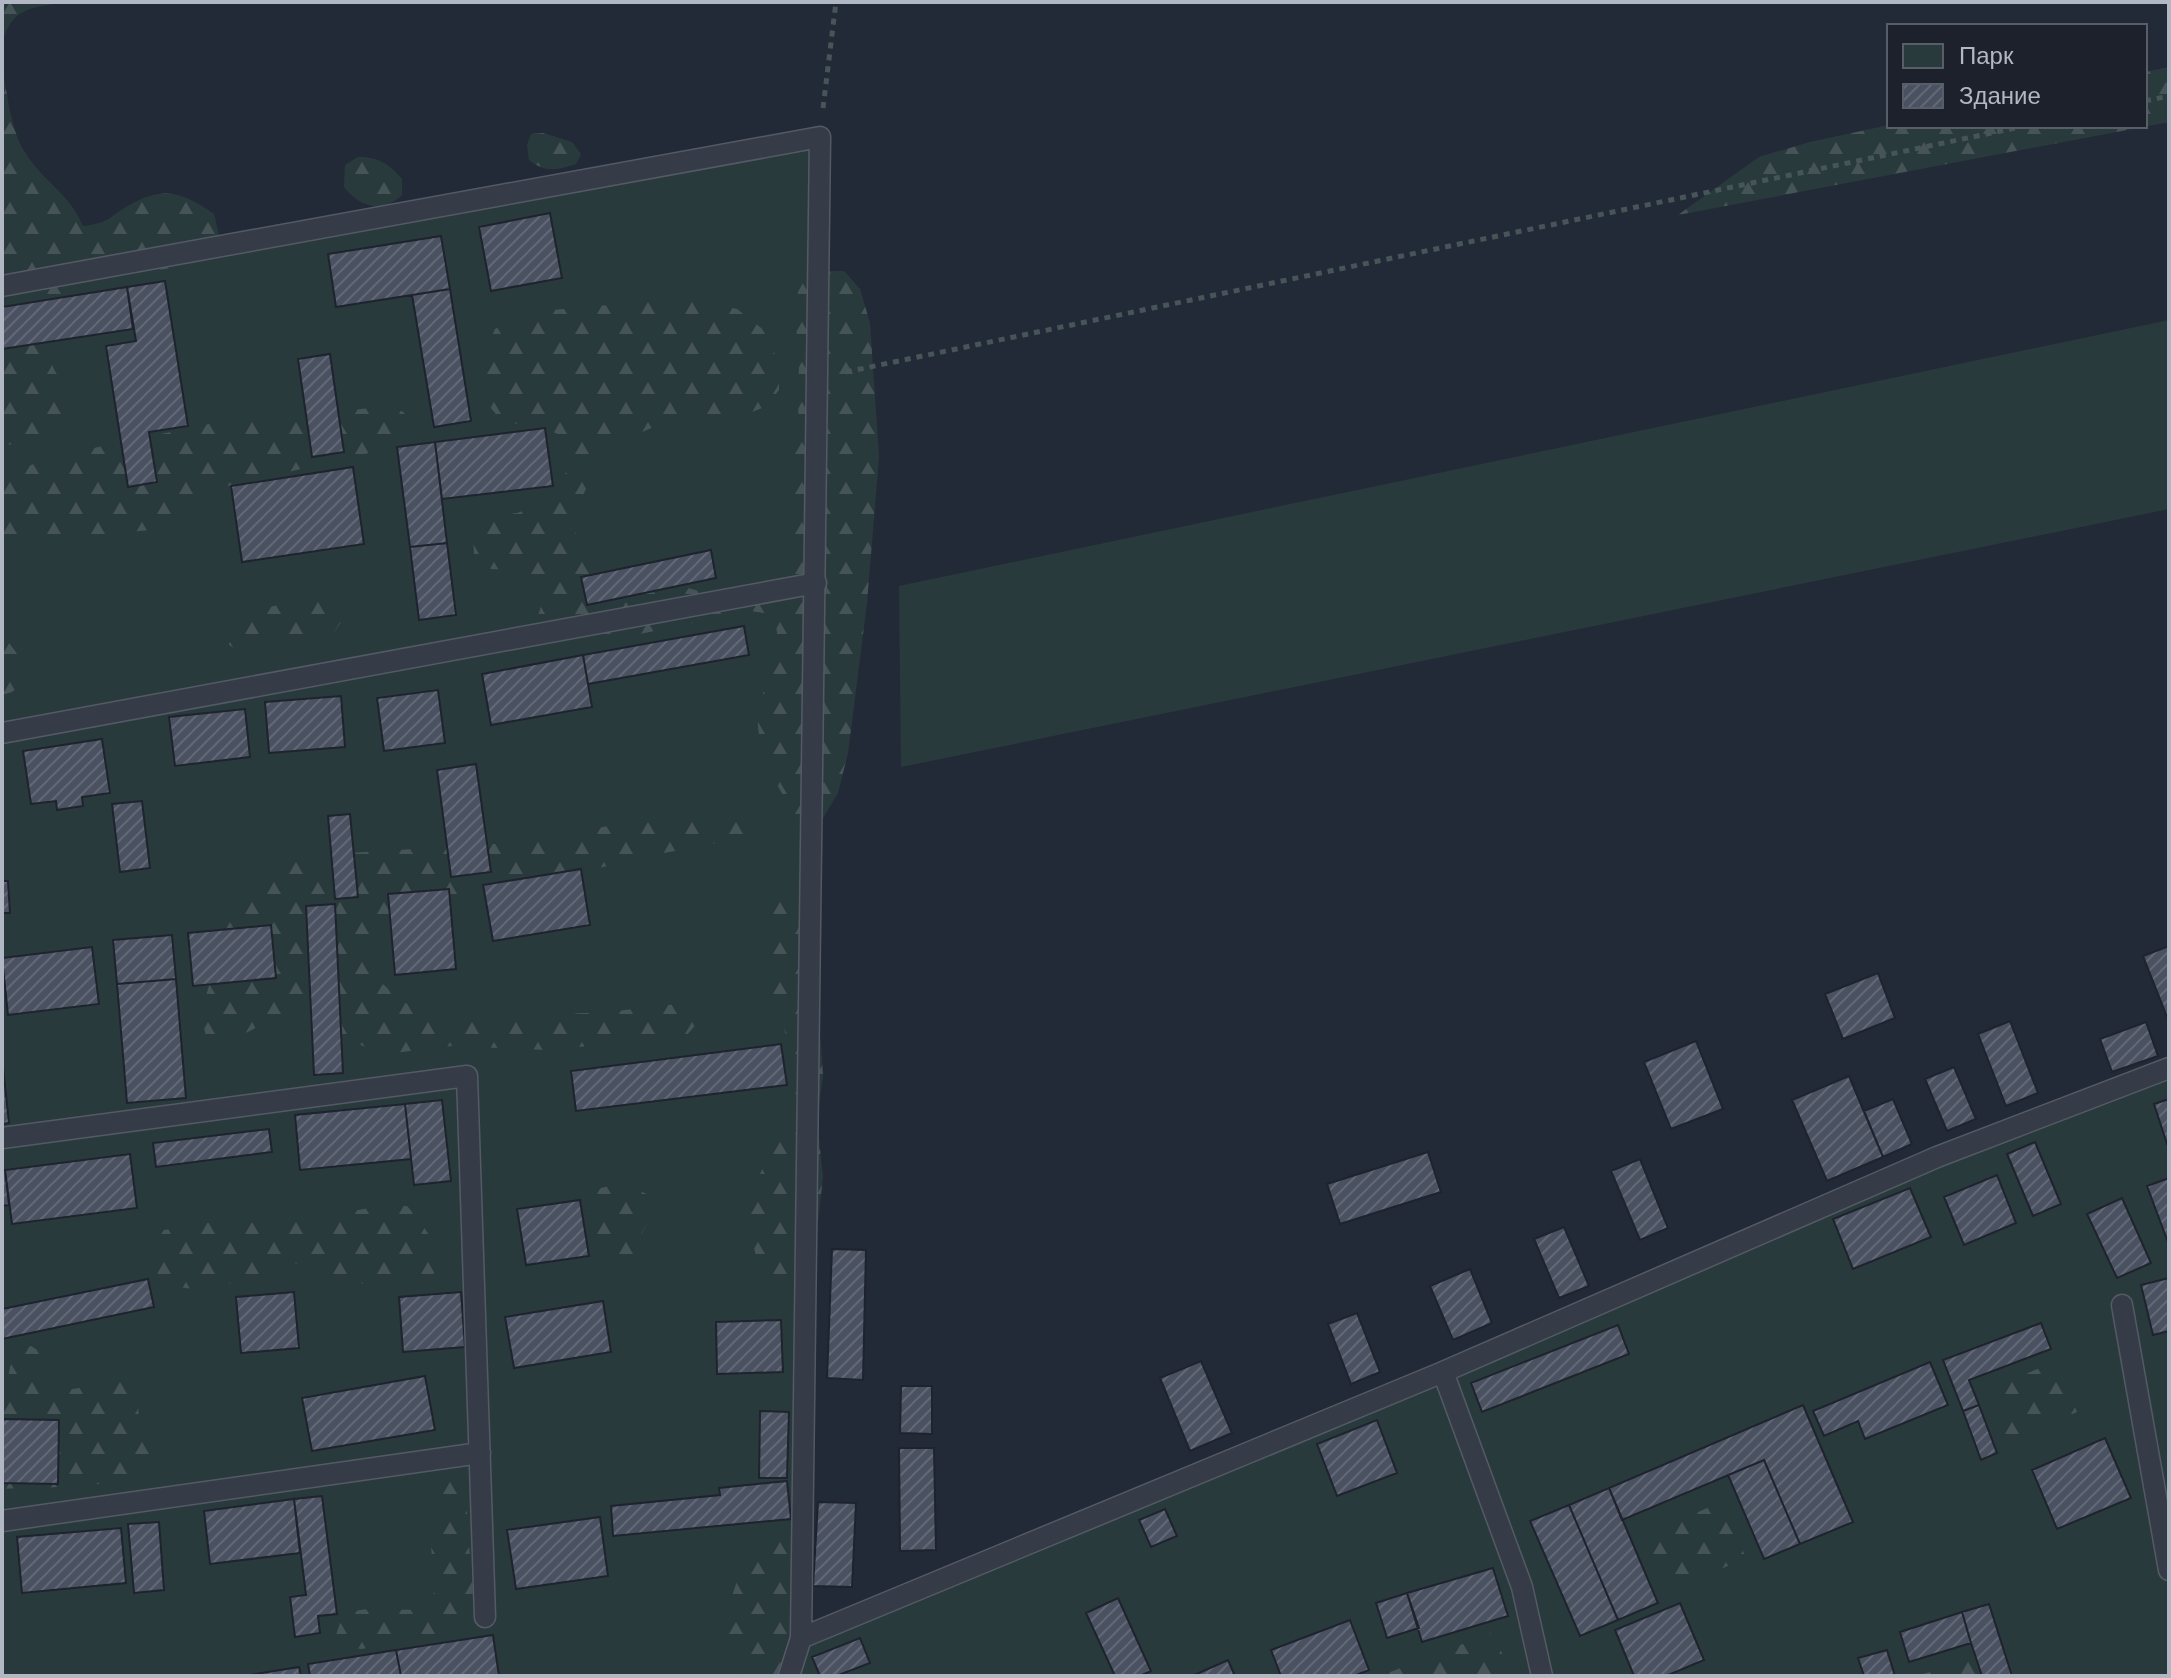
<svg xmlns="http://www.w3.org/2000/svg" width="2171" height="1678" viewBox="0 0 2171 1678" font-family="Helvetica,sans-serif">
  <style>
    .green { fill: #293a3c }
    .forest { fill: url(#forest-firs) }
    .building { fill: url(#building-hatch); stroke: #1e232e; stroke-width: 2 }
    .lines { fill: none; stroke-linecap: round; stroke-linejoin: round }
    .service-casing { stroke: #545a65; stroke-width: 23 }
    .path { stroke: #475559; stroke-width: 5; stroke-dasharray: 6 6; stroke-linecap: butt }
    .service { stroke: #363c47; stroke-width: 20 }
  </style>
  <defs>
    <pattern id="forest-firs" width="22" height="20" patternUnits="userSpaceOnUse" patternTransform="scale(2)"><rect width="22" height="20" fill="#293a3c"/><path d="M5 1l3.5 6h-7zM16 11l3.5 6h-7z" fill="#465457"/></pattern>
    <pattern id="building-hatch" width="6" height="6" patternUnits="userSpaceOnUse" patternTransform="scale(2)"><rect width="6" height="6" fill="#4a5160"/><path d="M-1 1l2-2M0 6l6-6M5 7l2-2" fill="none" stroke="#626875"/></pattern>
  </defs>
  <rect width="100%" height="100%" fill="#232a37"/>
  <path class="green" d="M820,137l-19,1500 1368,-569v608h-2167v-1390z
    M2169,320v189l-1268,258 -2,-181z"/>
  <path class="forest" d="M2,2h63c-34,6 -54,5 -63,42z
    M2,66c6,30 8,66 26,91 18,26 42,38 55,69 27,-3 24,-8 45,-20 35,-21 55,-14 86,8l5,22 -12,23 -22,8 -58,6 -57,13c-7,11 -20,26 -21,38 -1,13 -1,31 4,43 3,8 11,14 13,22 10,43 -32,51 -64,57z
    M2169,67v55l-491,93 81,-58 51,-15 79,-17 256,1v-54z
    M543,133l29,9 9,12 -5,10c-19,6 -31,9 -47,-4l-2,-15 4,-11z
    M358,157c21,0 31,7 44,22v16c-20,19 -42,12 -58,-8l1,-22z
    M827,271h17l16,18 10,34 9,134 -12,146 -19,150 -10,40 -15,25 -26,-2c-19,-27 -36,-55 -39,-90 -3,-38 35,-78 12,-112l-19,-3 -111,23 -87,11 -13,-17 -2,-12 5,-17 -4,-18 -18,-11 -30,-1 -17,-14 -1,-23 15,-15 29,-4 36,-13 19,-41 -8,-17 -8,-9 -55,-13 -17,-20 -4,-37 15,-34 34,-17 160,-14 48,11 28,22 14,33v26c-5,6 -10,15 -17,18 -26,12 -58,5 -85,12 -69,16 -105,63 -101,133l10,9 121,31 63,-12 17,-19 6,-41 -4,-55 9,-29 1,-81 -4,-40 3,-24 6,-11z
    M378,407l24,4 10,10v10l-26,18 -175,41 -19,19 -42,21 -132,13 -16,6v-74l58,-20 173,-36h43z
    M292,601h30l17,10 2,11 -8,12 -64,9 -30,8 -10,-6v-17l12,-13z
    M2,634l17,22 6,26 -13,10 -10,3z
    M747,818l12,4 -1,7 -9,8 -101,19 -273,67c-11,17 -11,28 -8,47l36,32 43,17 162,-7 86,-10 7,17 -16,18 -138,13 -95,-4 -67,8 -98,-36 -18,3 -27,14 -36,2 -5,-25 33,-108 27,-25 40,-23 226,-14 91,-18z
    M786,897l9,7 26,139 2,33 -6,43 6,58 -10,91c-24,17 -27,16 -53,4l-10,-40 -1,-36 40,-81 6,-25 -4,-40 -29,-88 5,-41 8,-19z
    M621,1183l26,11 9,12 -17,33 -2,13 -14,7 -20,-6c-12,-18 -15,-34 -16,-56l14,-9z
    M386,1205l21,1c15,15 23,33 37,49v12l-19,12 -47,6 -33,-3 -28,-16 -25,-3 -36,14 -55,13 -31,-4 -15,-15 -1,-27 10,-14 42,-7 86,-1z
    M31,1346l8,5 11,35c29,10 44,-6 73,-12l13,12 4,42 10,18v22c-35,23 -105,18 -148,21v-93l3,-2 5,-27 9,-18z
    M2057,1361l20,51 -69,29 -21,-51z
    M448,1469l13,6c7,21 6,40 7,62 3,32 10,61 -2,93l-17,6 -88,13 -19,-4 -6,-8c2,-11 6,-21 17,-25 18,-7 54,1 76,-4l5,-16 -3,-48 8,-20v-46z
    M1721,1502l25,56 -78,34 -25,-56z
    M802,1532l-13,144h-45l-15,-29v-42l16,-48 18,-18z
    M1494,1632l14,37 -19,7h-109z
    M1980,1658l5,18h-69z"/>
  <path class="building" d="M550,213l12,65 -71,13 -12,-64z
    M441,236l9,53 -114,18 -8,-53z
    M165,281l23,145 -39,6 8,50 -29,5 -22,-141 30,-5 -9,-54z
    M127,287l6,42 -131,20v-42z
    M450,289l21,132 -37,6 -22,-132z
    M330,354l14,98 -32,5 -14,-98z
    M545,428l8,58 -111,13 -7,-57z
    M435,442l12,101 -37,4 -13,-100z
    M353,467l11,77 -122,18 -11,-76z
    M447,543l9,72 -37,5 -9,-73z
    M711,550l5,28 -129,27 -6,-28z
    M744,626l5,29 -161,29 -5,-29z
    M583,655l9,52 -101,18 -9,-51z
    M438,690l7,53 -61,8 -7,-53z
    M341,696l4,51 -76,6 -4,-51z
    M245,709l5,48 -75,9 -6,-49z
    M102,739l8,54 -28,4 1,9 -26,4 -1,-9 -25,3 -8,-53z
    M476,764l15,108 -40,5 -14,-107z
    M142,801l8,67 -30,4 -8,-68z
    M350,814l8,83 -23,2 -7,-83z
    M581,869l9,56 -97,16 -10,-56z
    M2,881h6l2,32h-8z
    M449,889l7,80 -61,6 -7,-81z
    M335,904l8,169 -29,2 -8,-169z
    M271,925l5,53 -83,8 -5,-53z
    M172,935l4,44 -59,5 -4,-44z
    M2169,946v76l-26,-66z
    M92,947l7,57 -91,11 -6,-57z
    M1878,973l17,45 -52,21 -18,-45z
    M176,979l10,119 -59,5 -10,-119z
    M2010,1021l28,72 -32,13 -28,-72z
    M2146,1022l12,34 -46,16 -12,-33z
    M1696,1041l27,68 -52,20 -27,-67z
    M781,1044l6,41 -211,26 -5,-40z
    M2,1058l7,65 -7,1z
    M1954,1067l22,52 -29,12 -22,-52z
    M1849,1076l34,81 -56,24 -35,-81z
    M1893,1099l19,45 -29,13 -19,-46z
    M2169,1099v45h-2l-13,-40z
    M442,1100l9,81 -37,4 -9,-81z
    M405,1104l6,55 -111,11 -5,-55z
    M269,1129l3,23 -116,15 -3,-24z
    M2035,1142l26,62 -28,12 -26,-62z
    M1428,1152l13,40 -101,32 -13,-40z
    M130,1154l7,54 -125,16 -7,-54z
    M1640,1159l28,69 -28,12 -29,-69z
    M2,1170h3l4,35 -7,1z
    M1997,1175l19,48 -52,22 -20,-48z
    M2169,1178v67l-22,-59z
    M1910,1188l21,49 -78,32 -20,-50z
    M2122,1198l29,65 -34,15 -30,-64z
    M580,1200l9,56 -63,9 -9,-56z
    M1564,1227l25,59 -30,12 -25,-59z
    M832,1249l34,1 -3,130 -36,-2z
    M1470,1269l22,54 -39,17 -23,-54z
    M2169,1278v53l-16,4 -12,-50z
    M148,1279l6,28 -152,32v-30z
    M294,1292l5,56 -58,5 -5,-56z
    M461,1292l4,55 -62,5 -4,-55z
    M603,1301l8,51 -97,16 -9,-51z
    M1357,1313l23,59 -29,12 -23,-60z
    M781,1320l2,52 -66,2 -1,-52z
    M2041,1323l10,26 -82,31 10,25 -16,6 -20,-51z
    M1618,1325l11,29 -147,58 -11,-29z
    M1201,1361l31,72 -42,18 -30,-73z
    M1930,1362l18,43 -83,34 -7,-18 -34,15 -11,-25z
    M425,1376l10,54 -123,21 -10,-53z
    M901,1386h31v48l-32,-1z
    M1803,1405l50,117 -53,22 -36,-84 -142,60 -13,-32z
    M1979,1405l18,48 -16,7 -18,-49z
    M760,1411l29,1 -2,66h-28z
    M2,1419l57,1 -1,64 -56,-1z
    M1377,1420l20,53 -60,23 -20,-52z
    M2105,1438l26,60 -74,31 -25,-59z
    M899,1448h35l2,102 -36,1z
    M1764,1460l36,84 -36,15 -36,-84z
    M787,1481l4,38 -178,17 -2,-30 109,-11 -1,-7z
    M1609,1488l49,115 -40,17 -49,-115z
    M322,1496l15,118 -19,2 2,17 -25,4 -5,-40 16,-2 -12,-96z
    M294,1499l6,54 -90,11 -6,-53z
    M818,1502l38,1 -4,84 -39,-1z
    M1569,1505l49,115 -38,16 -50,-115z
    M1165,1509l12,27 -26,11 -12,-27z
    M600,1517l8,59 -92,13 -9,-59z
    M159,1522l5,68 -30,3 -6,-69z
    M121,1528l5,55 -104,10 -5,-56z
    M1493,1568l15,48 -86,26 -15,-49z
    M1407,1593l12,35 -32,10 -11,-35z
    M1118,1598l33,73 -11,5h-25l-29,-63z
    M1680,1603l24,57 -38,16h-32l-19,-46z
    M1989,1604l23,72h-30l-11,-33 -9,-31z
    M1962,1612l9,31 -62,19 -9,-30z
    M1350,1620l19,50 -15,6h-73l-10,-26z
    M493,1635l6,41h-98l-5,-26z
    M860,1638l10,25 -34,13h-16l-8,-19z
    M396,1650l5,26h-91l-2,-12z
    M1887,1650l8,26h-31l-6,-18z
    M1228,1660l7,16h-43z
    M299,1667l2,9h-58z"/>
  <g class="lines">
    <defs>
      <path id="service" d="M2,286l818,-149 -19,1501 642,-266 79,215 20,89
        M2,733l814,-150
        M2,1138l465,-62 18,541
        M2122,1305l47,265
        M1443,1372l494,-215 232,-89
        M2,1521l478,-68
        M789,1676l12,-38"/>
    </defs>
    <use href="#service" class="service-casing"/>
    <path class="path" d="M2145,101l24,-5
      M823,108l13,-106
      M846,372l1179,-246"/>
    <use href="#service" class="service"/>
  </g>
  <rect width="2171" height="1678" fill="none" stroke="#b1b7c3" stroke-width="8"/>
  <rect x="1887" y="24" width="260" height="104" fill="#1c212c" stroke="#585d68" stroke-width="2"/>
  <rect x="1903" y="44" width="40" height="24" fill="#293a3c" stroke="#585d68" stroke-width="2"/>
  <text x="1959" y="64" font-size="24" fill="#b1b7c3">Парк</text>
  <rect x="1903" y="84" width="40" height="24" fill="url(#building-hatch)" stroke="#585d68" stroke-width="2"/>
  <text x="1959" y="104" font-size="24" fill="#b1b7c3">Здание</text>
</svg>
